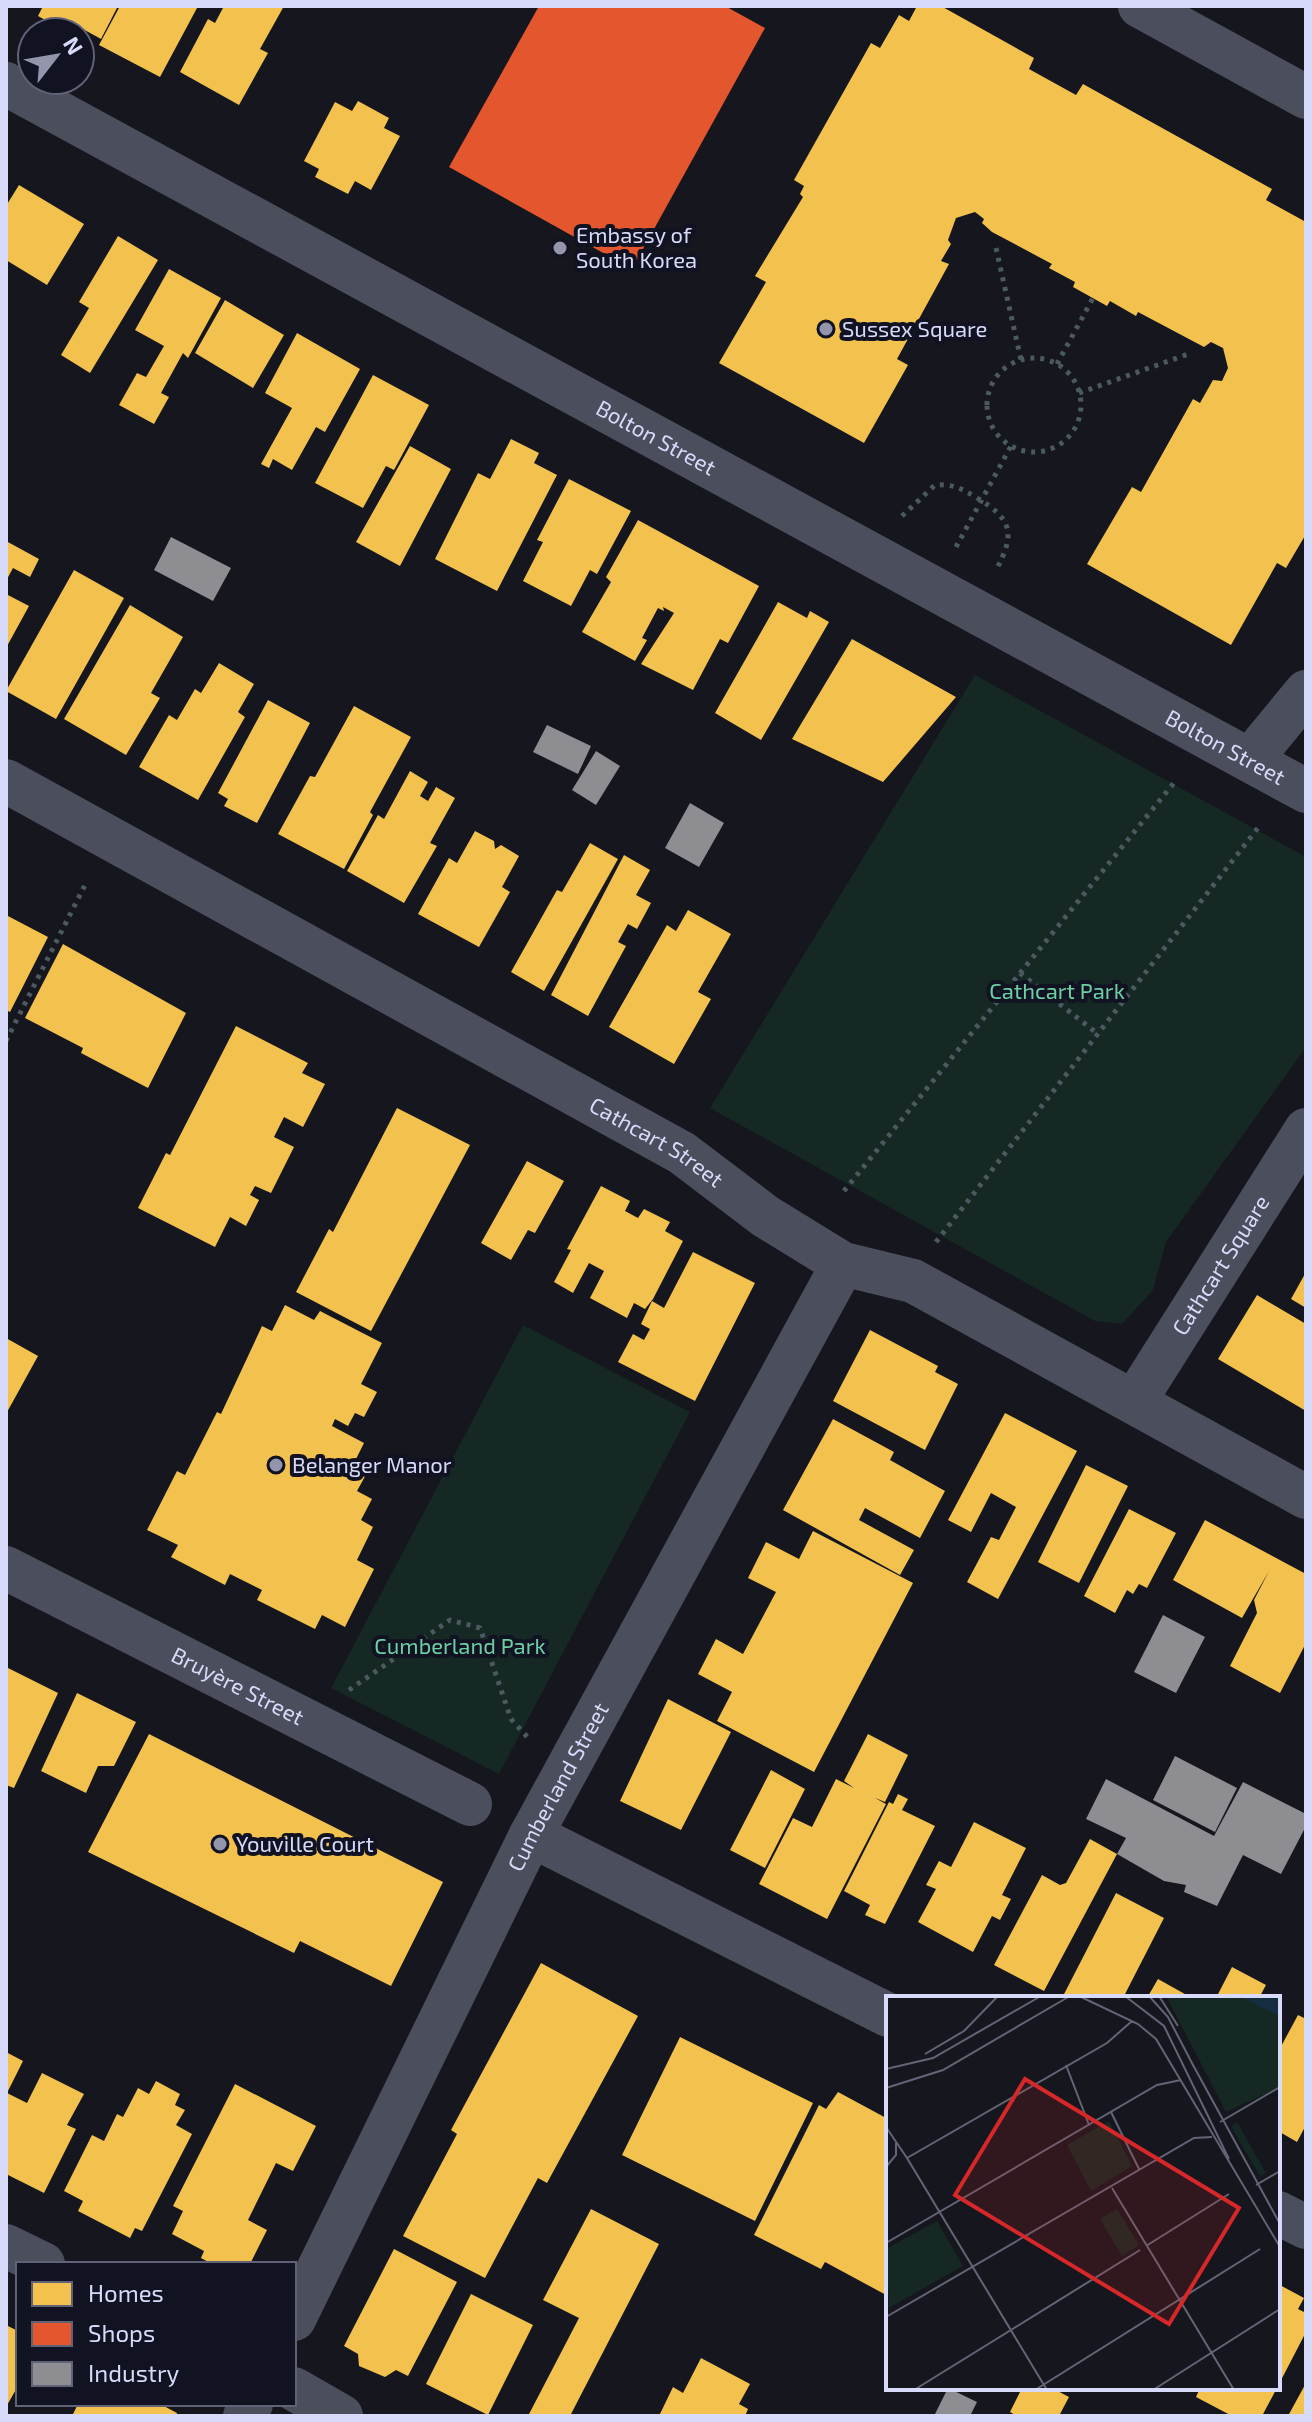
<svg xmlns="http://www.w3.org/2000/svg" width="1312" height="2422" viewBox="0 0 1312 2422" font-family="'Exo 2',sans-serif">
  <style>
    .green { fill: #152824 }
    .homes { fill: #f2c14e }
    .shops { fill: #e4572e }
    .industry { fill: #8d8d92 }
    .lines { fill: none; stroke-linecap: round; stroke-linejoin: round }
    .path { stroke: #4b5a60; stroke-width: 5; stroke-dasharray: 4 6; stroke-linecap: butt }
    .street { stroke: #4b4e5d; stroke-width: 44 }
    .poi-dot { fill: #9395ac; stroke: #111222; stroke-width: 3 }
    .labels { text-anchor: middle; stroke-width: 8; stroke-linejoin: round; paint-order: stroke }
    .poi-label { font-size: 22px; fill: #d7daf9; stroke: #111222; text-anchor: start }
    .street-label { font-size: 22px; fill: #d7daf9; stroke: #111222 }
    .park-label { font-size: 22px; fill: #6dd0a3; stroke: #111222 }
    .inset-road { fill: none; stroke: #636476; stroke-width: 2 }
    .view { fill: #d62828; fill-opacity: 0.15; stroke: #d62828; stroke-width: 4 }
    .inset-edge { fill: none; stroke: #d7daf9; stroke-width: 4 }
  </style>
  <rect width="100%" height="100%" fill="#15161e"/>
  <path class="green" d="M975,675l331,182v190l-140,195 -13,48 -31,34 -27,-3 -385,-213z
    M523,1325l167,87 -191,362 -168,-86z"/>
  <path class="homes" d="M43,6h75l-17,33 -20,-11 -2,4h-12l-29,-16z
    M120,6l77,2 -37,69 -61,-32z
    M224,6h60l-24,43 8,4 -29,52 -59,-33 28,-53 7,4z
    M917,6h24l93,52 -5,11 47,26 7,-11 189,105 -6,11 40,22v312l-20,34 -9,-5 -46,82 -144,-81 45,-77 9,5 52,-93 7,4 13,-23 9,1 6,-13 -5,-20 -12,-6 -7,5 -66,-35 -2,4 -26,-15 -3,5 -34,-19 2,-5 -26,-14 3,-4 -60,-32 -10,-9 2,-4 -9,-7 -19,6 -8,22 3,4 -10,17 8,3 -52,95 11,6 -44,78 -145,-80 47,-81 -11,-6 48,-79 -3,-3 4,-8 -10,-6 77,-137 9,5 19,-33 10,6z
    M358,101l31,17 -5,10 16,8 -29,54 -16,-9 -7,13 -33,-17 4,-8 -15,-8 31,-59 17,9z
    M19,185l65,39 -37,61 -41,-25v-54z
    M118,236l40,24 -68,113 -29,-18 28,-47 -10,-6z
    M169,269l52,29 -33,60 -5,-5 -22,40 8,4 -15,27 -35,-19 18,-32 9,4 18,-31 -29,-16z
    M225,300l59,35 -31,53 -58,-35z
    M297,333l63,36 -35,63 -9,-5 -24,43 -19,-11 -4,9 -8,-4 31,-56 -27,-15z
    M373,375l56,30 -35,65 -8,-4 -23,42 -48,-25z
    M511,439l28,14 -5,10 23,12 -60,116 -62,-32 43,-86 12,6z
    M410,446l41,23 -51,97 -44,-24z
    M569,479l62,32 -34,63 -7,-4 -19,36 -48,-25 20,-39 -6,-2z
    M638,520l121,66 -31,57 -8,-4 -27,51 -52,-26 33,-51 -11,-6 1,4 -6,-3 -16,30 5,2 -12,21 -53,-29 29,-50 -5,-5z
    M6,541l33,18 -9,18 -17,-9 -7,13z
    M74,570l50,28 -68,121 -50,-28z
    M6,594l23,12 -23,42z
    M778,602l29,16 3,-7 19,11 -68,118 -46,-27z
    M130,605l53,32 -32,56 9,5 -34,57 -62,-36z
    M852,639l104,58 -73,85 -91,-43z
    M219,663l35,21 -16,28 7,5 -47,83 -59,-33 30,-52 8,5 18,-31 6,4z
    M268,700l42,23 -53,100 -33,-17 4,-7 -10,-6z
    M354,706l57,31 -41,75 3,3 -29,54 -66,-35 32,-58 5,1z
    M410,771l18,11 -8,14 8,5 8,-14 19,11 -25,45 7,3 -33,57 -57,-32 31,-56 6,4z
    M475,831l19,10 1,8 6,-4 18,11 -17,31 8,5 -31,55 -61,-33 31,-56 8,5z
    M590,843l28,16 -74,132 -33,-19 46,-82 5,2z
    M624,855l26,15 -14,25 15,8 -14,26 -9,-5 -10,18 8,4 -38,70 -37,-21z
    M688,910l43,24 -33,58 13,7 -37,65 -65,-37 58,-102 9,6z
    M6,915l42,22 -38,75 -4,-2z
    M63,944l123,69 -38,75 -67,-35 2,-5 -58,-30z
    M236,1026l72,37 -6,10 23,11 -22,43 -19,-10 -10,20 20,10 -23,46 -16,-7 -5,9 9,5 -13,26 -16,-9 -15,30 -77,-39 28,-55 4,2z
    M397,1108l73,37 -99,186 -75,-39 33,-63 4,3z
    M527,1161l37,20 -29,52 -7,-3 -17,30 -30,-17z
    M601,1186l29,15 -5,10 13,7 6,-9 26,13 -5,9 18,10 -30,58 -8,10 -11,-6 -7,15 -37,-20 14,-27 -15,-8 -16,30 -19,-11 17,-32 -4,-1z
    M693,1252l62,31 -60,118 -77,-39 15,-28 11,6 6,-11 -9,-5 11,-23 12,7z
    M1306,1272v36l-15,-9z
    M1257,1295l49,29v87l-88,-52z
    M285,1305l29,15 6,-9 62,32 -21,41 16,8 -13,25 -9,-4 -7,13 -13,-7 -3,7 32,17 -9,18 14,8 -12,22 15,8 -11,21 12,7 -16,33 17,9 -29,58 -23,-12 -7,14 -58,-29 5,-10 -32,-16 -5,11 -54,-28 7,-12 -31,-15 30,-59 8,4 32,-63 4,2 41,-88 10,5z
    M870,1330l68,36 -3,6 23,12 -33,66 -92,-49z
    M6,1338l32,18 -32,58z
    M1005,1413l72,38 -79,148 -31,-17 24,-45 8,3 17,-33 -25,-14 -20,39 -23,-12z
    M833,1419l61,33 -4,8 55,31 -25,47 -55,-30 -6,12 55,30 -14,25 -117,-65z
    M1086,1465l42,21 -49,97 -41,-21z
    M1129,1509l47,24 -29,55 -8,-4 -6,10 -6,-4 -12,23 -31,-17z
    M1205,1520l101,54v69l-26,50 -50,-27 27,-53 -3,-13 15,-29 -27,47 -69,-38z
    M813,1531l100,52 -99,189 -97,-51 15,-29 -34,-18 18,-35 27,15 33,-62 -28,-14 18,-36 33,17z
    M6,1667l52,26 -44,95 -8,-3z
    M77,1693l59,29 -22,44h-16l-12,27 -45,-22z
    M668,1699l63,33 -50,98 -61,-29z
    M149,1734l294,148 -52,104 -91,-45 -6,12 -206,-101z
    M868,1734l40,21 -23,47 -10,-4 11,6 -59,115 -68,-35 34,-66 19,9 24,-48 18,9 -10,-7z
    M771,1770l34,19 -40,79 -35,-18z
    M898,1794l10,5 -6,11 33,16 -50,98 -20,-9 5,-10 -26,-14 45,-89 4,2z
    M974,1822l52,26 -24,47 9,4 -11,21 -8,-4 -19,36 -55,-30 18,-33 -10,-4 13,-24 12,6z
    M1090,1839l27,15 -73,137 -50,-26 48,-90 18,10 6,-2z
    M1116,1893l48,25 -41,80h-61z
    M541,1963l97,53 -91,167 -9,-5 -53,100 -82,-42 54,-102 -6,-4z
    M1232,1967l34,18 -7,13h-43z
    M1158,1979l34,19h-45z
    M1298,2015l8,4v106l-9,17 -19,-11v-79z
    M680,2037l133,66 -58,118 -133,-66z
    M6,2052l17,9 -16,32 20,10 15,-30 42,21 -17,31 9,4 -32,64 -38,-19z
    M156,2081l24,13 -5,11 10,5 -9,15 16,9 -50,97 -7,-3 -5,10 -52,-27 5,-10 -19,-10 28,-56 12,6 13,-27 6,3 15,-29 11,6z
    M235,2084l81,42 -23,45 -17,-8 -28,57 19,10 -17,34h-38l-11,-6 3,-7 -32,-17 11,-23 -10,-5z
    M838,2092l50,27v177l-63,-34 -4,7 -67,-34 65,-130 7,4z
    M591,2209l68,35 -89,172h-42l51,-98 -36,-18z
    M394,2249l63,33 -49,94 -12,-6 -11,7 -26,-11 -1,-12 -14,-8z
    M1278,2284l26,14 -6,11 8,4v19l-28,54z
    M471,2294l62,31 -45,90 -62,-31z
    M6,2325l12,6v55l-12,21z
    M701,2358l49,26 -11,20 9,5 -3,7h-86l14,-29 10,6z
    M1306,2383v33h-18z
    M1022,2388h30l17,9 -10,19h-42l-7,-4z
    M1200,2388h77l-15,28h-30l-36,-19z
    M78,2404h82l17,9 -1,3h-104z"/>
  <path class="shops" d="M539,6h186l40,22 -133,241 -183,-102z"/>
  <path class="industry" d="M171,537l60,31 -18,33 -59,-31z
    M547,725l44,21 -13,28 -45,-22z
    M596,751l24,15 -24,39 -24,-15z
    M690,803l34,20 -25,44 -34,-19z
    M1163,1615l42,22 -29,56 -42,-21z
    M1175,1756l62,32 -22,44 -62,-32z
    M1106,1779l108,57 29,-54 63,32v12l-25,48 -38,-19 -26,51 -33,-14 2,-7 -22,-4 -47,-27 9,-16 -40,-19z
    M948,2388l29,14 -7,14h-36z"/>
  <g class="lines">
    <path class="path" d="M996,248l25,112
      M987 405a47 47 0 1 1 94 0a47 47 0 1 1-94 0Z
      M1057,364l36,-66
      M1079,393l112,-40
      M902,516l33,-31c18,-1 26,3 42,13 35,21 39,35 19,72
      M956,547l55,-101
      M1020,973l78,61
      M6,1041l81,-160
      M844,1191l333,-412
      M936,1242l325,-418
      M349,1690l101,-70 30,8 31,91 19,21"/>
    <g class="street">
      <path d="M1140,6l166,91"/>
      <path id="s1" d="M6,84l1300,707"/>
      <path d="M1250,760l56,-68"/>
      <path id="s2" d="M6,781l676,372 83,63 78,48 70,17 393,216"/>
      <path id="s3" d="M1134,1402l172,-272"/>
      <path id="s4" d="M6,1568l464,236"/>
      <path d="M531,1835l357,180"/>
      <path d="M1278,2213l28,14"/>
      <path d="M6,2246l37,18"/>
      <path id="s5" d="M294,2319l237,-484 312,-571"/>
      <path d="M294,2389l47,27"/>
      <path d="M245,2416l6,-12"/>
    </g>
  </g>
  <g class="poi-dot">
    <circle cx="560" cy="248" r="8"/>
    <circle cx="826" cy="329" r="8"/>
    <circle cx="276" cy="1465" r="8"/>
    <circle cx="220" cy="1844" r="8"/>
  </g>
  <g class="labels">
    <g class="poi-label">
      <text x="576" y="243">Embassy of<tspan x="576" dy="25">South Korea</tspan></text>
      <text x="842" y="337">Sussex Square</text>
      <text x="292" y="1473">Belanger Manor</text>
      <text x="236" y="1852">Youville Court</text>
    </g>
    <g class="street-label">
      <text dy="8" stroke="none"><textPath href="#s1" startOffset="740">Bolton Street</textPath></text>
      <text dy="8" stroke="none"><textPath href="#s1" startOffset="1388">Bolton Street</textPath></text>
      <text dy="8" stroke="none"><textPath href="#s2" startOffset="744">Cathcart Street</textPath></text>
      <text dy="8" stroke="none"><textPath href="#s3" startOffset="162">Cathcart Square</textPath></text>
      <text dy="8" stroke="none"><textPath href="#s4" startOffset="260">Bruyère Street</textPath></text>
      <text dy="8" stroke="none"><textPath href="#s5" startOffset="594">Cumberland Street</textPath></text>
    </g>
    <g class="park-label">
      <text x="1057" y="999">Cathcart Park</text>
      <text x="460" y="1654">Cumberland Park</text>
    </g>
  </g>
  <g transform="translate(886 1996)">
    <rect width="394" height="394" fill="#15161e"/>
    <path d="M280,0h74l40,20v71l-54,25zM223,125l23,45 -41,25 -24,-46zM351,126l29,51 -6,3 -29,-49zM231,213l22,36 -17,11 -22,-37zM51,225l26,45 -74,42 -3,-59z" fill="#152824"/>
    <path d="M354,0h40v20l-20,-9z" fill="#152e3f"/>
    <path class="inset-road" d="M193,0l59,28 18,15 124,208M239,0l39,30 65,133M263,0l19,21 26,50M273,0l19,30M39,58l39,-23 34,-35M180,69l23,60M307,69l87,159M0,73l47,-11 108,-62M0,92l57,-18 127,-74M225,116l28,57M334,126l60,-35M0,131l21,31M0,171l10,-12v-12M370,189l24,-14M226,192l122,202M0,247l271,-158 24,-5M260,250l83,-52M0,321l308,-179 18,-1M28,394l226,-140M149,394l225,-141M161,394l-140,-232 200,-115 25,-22M267,394l127,-81"/>
    <path class="view" d="M139,83l214,129 -70,116 -214,-129z"/>
    <rect width="394" height="394" class="inset-edge"/>
  </g>
  <rect width="1312" height="2422" fill="none" stroke="#d7daf9" stroke-width="16"/>
  <rect x="16" y="2262" width="280" height="144" fill="#111222" stroke="#606278" stroke-width="2"/>
  <rect x="32" y="2282" width="40" height="24" fill="#f2c14e" stroke="#606278" stroke-width="2"/>
  <text x="88" y="2302" font-size="24" fill="#d7daf9">Homes</text>
  <rect x="32" y="2322" width="40" height="24" fill="#e4572e" stroke="#606278" stroke-width="2"/>
  <text x="88" y="2342" font-size="24" fill="#d7daf9">Shops</text>
  <rect x="32" y="2362" width="40" height="24" fill="#8d8d92" stroke="#606278" stroke-width="2"/>
  <text x="88" y="2382" font-size="24" fill="#d7daf9">Industry</text>
  <g transform="translate(56 56) rotate(59)"><circle r="38" fill="#111222" stroke="#606278" stroke-width="2"/>
  <path d="M0-6L14 30L0 20L-14 30Z" fill="#9395ac"/>
  <text y="-12" font-size="22" font-weight="bold" text-anchor="middle" fill="#d7daf9">N</text>
  </g>
</svg>
